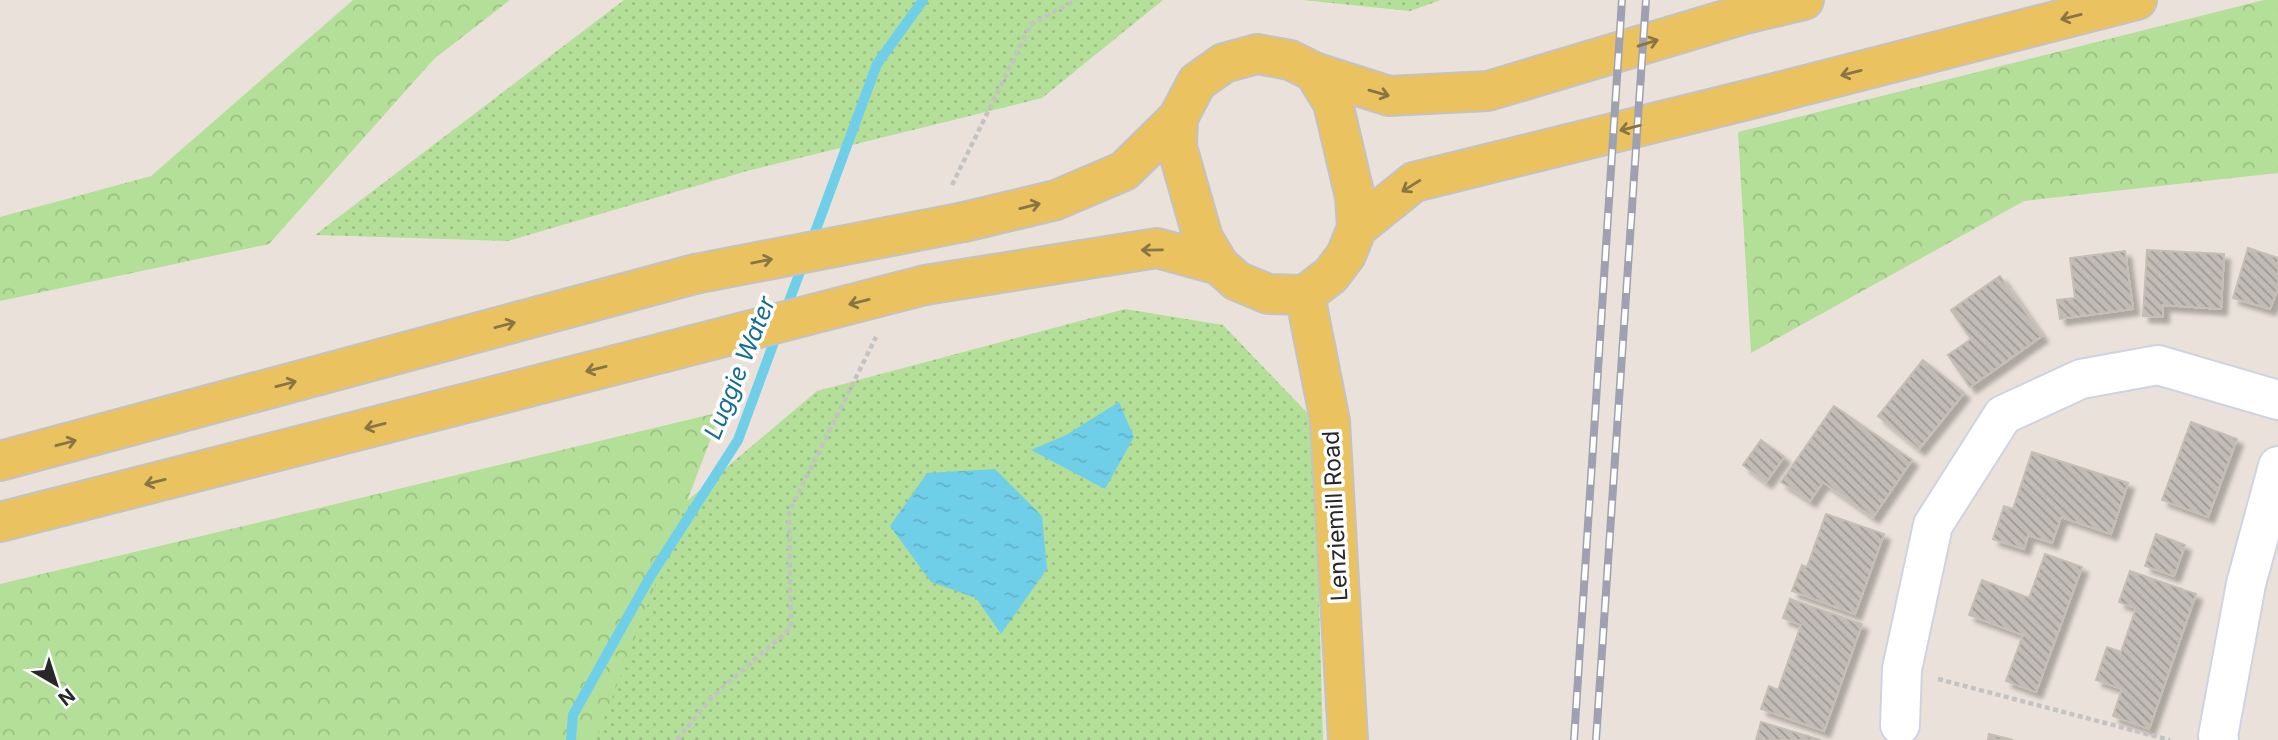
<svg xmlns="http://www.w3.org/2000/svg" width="2278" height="740" viewBox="0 0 2278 740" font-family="Inter,sans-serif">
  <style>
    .grass { fill: url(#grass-dots) }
    .forest { fill: url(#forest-crowns) }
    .water { fill: url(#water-ripples) }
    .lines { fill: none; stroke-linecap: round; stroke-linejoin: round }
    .stream { stroke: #70cfe8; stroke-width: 10 }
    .building { fill: url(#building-back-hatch); stroke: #c5beb4; stroke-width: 2; filter: url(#shadow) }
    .minor-casing { stroke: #cfd3e0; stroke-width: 42 }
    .major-casing { stroke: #c3c3c3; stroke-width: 42 }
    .path { stroke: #c3c3c3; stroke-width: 4.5; stroke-dasharray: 5 3.5; stroke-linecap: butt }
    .minor { stroke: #fff; stroke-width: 38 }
    .major { stroke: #eac25f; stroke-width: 38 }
    .rail-casing { stroke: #9da1b2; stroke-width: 8 }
    .rail { stroke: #fff; stroke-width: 5; stroke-dasharray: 16; stroke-linecap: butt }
    .major-bridge-casing { stroke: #c3c3c3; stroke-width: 42; stroke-linecap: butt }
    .major-bridge { stroke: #eac25f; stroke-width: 38 }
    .oneway { stroke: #897544 }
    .labels { text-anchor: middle; stroke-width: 7; stroke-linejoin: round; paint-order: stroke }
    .street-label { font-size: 23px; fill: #282828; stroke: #fff }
    .water-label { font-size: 24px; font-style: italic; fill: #136c91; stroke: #fff }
  </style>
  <defs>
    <pattern id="grass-dots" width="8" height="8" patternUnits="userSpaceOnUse" patternTransform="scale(1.75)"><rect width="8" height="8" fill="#b4df98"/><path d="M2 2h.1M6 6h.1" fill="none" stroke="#9bbf83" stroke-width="1.8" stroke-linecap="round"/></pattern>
    <pattern id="forest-crowns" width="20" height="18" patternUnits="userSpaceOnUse" patternTransform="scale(1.75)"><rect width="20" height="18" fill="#b4df98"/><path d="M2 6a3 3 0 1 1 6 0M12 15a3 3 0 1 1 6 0" fill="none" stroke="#9bbf83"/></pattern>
    <pattern id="water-ripples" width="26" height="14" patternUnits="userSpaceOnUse" patternTransform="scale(1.75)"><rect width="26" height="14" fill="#70cfe8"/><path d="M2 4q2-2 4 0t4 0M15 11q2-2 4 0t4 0" fill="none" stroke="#61b2c7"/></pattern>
    <pattern id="building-back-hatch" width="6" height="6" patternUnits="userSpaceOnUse" patternTransform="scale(1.75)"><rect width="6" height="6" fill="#c2bcb7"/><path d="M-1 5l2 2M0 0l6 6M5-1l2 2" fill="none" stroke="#9e9995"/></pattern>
    <filter id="shadow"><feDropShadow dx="6" dy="6" stdDeviation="2" flood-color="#0004"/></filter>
  </defs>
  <rect width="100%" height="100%" fill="#eae2da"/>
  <path class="grass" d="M624,0h539l-121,98 -295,73 -239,70 -193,-6z
    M1302,0h139l-31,11z
    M1125,309l98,16 91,95 9,320h-795l31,-131 258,-218z"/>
  <path class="forest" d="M353,0h157l-76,59 -165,185 -269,57v-84l151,-41z
    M2264,0h14v173l-254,28 -273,152 -13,-221z
    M721,412l-125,328h-596v-156z"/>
  <path class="water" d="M1119,402l15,35 -29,52 -74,-39 35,-15z
    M995,469l47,47 5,53 -46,65 -25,-36 -45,-16 -41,-56 37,-53z"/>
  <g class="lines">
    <path class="stream" d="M811,243l66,-179 46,-64
      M785,312l19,-51
      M571,740l2,-25 77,-138 88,-137 39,-106"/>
  </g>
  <path class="building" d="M2248,248l30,10v30l-8,21 -37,-11z
    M2147,250l77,4 -3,55 -58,-4v12l-20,-1z
    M2125,251l8,58 -73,10 -3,-19 18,-2 -5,-40z
    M2000,276l42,60 -72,51 -22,-32 23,-16 -20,-29z
    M1923,360l41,33 -45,56 -41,-33z
    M1834,406l78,54 -39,57 -50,-35 -13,19 -29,-19z
    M2191,422l46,17 -29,78 -46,-17z
    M1761,440l23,17 -18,25 -23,-17z
    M2032,452l96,31 -17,51 -50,-17 -9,26 -24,-8 -4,14 -31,-10 11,-33 9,3z
    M1826,514l58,20 -29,80 -63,-23 10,-26 5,2z
    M2156,534l29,11 -11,31 -29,-10z
    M2045,554l37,13 -46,125 -30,-11 17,-46 -54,-20 13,-35 47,18z
    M2130,571l66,23 -47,135 -36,-13 9,-27 -26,-9 11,-33 14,5 15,-44 -17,-6z
    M1790,599l72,25 -38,107 -63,-22 8,-23 9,4 23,-65 -18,-7z
    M1761,722l60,18h-65z
    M1989,734l24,6h-25z"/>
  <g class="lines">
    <defs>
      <path id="minor" d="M1900,725l2,-56 31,-144 70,-110 78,-36 77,-14 120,35
        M2219,740l-1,-4 28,-152 32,-118"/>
      <path id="major" d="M1257,54l33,6 24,12 19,31 22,94 2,31 -11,27 -15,20 -26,20 -37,-1 -31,-13 -18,-16 -16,-27 -26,-91 1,-29 19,-36 27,-19z
        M1314,72l75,24 99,-5 257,-77 59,-14
        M964,222l92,-22 68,-29 54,-53
        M1357,228l57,-46 337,-83 386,-99
        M925,285l232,-37 62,17
        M1305,295l25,126 18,319
        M0,461l695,-187
        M0,522l662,-169"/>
    </defs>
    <use href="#minor" class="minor-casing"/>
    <use href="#major" class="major-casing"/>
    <path class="path" d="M952,185l79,-161 45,-24
      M1938,679l232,61
      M677,740l35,-43 79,-69 -2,-116 87,-175"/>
    <use href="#minor" class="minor"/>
    <use href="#major" class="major"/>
    <defs>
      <path id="rail" d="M1574,740l48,-740
        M1596,740l50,-740"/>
    </defs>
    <use href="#rail" class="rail-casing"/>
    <use href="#rail" class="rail"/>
    <defs>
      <path id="major-bridge" d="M695,274l269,-52
        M662,353l263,-68"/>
    </defs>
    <use href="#major-bridge" class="major-bridge-casing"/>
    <use href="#major-bridge" class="major-bridge"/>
  </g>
  <defs><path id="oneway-shaft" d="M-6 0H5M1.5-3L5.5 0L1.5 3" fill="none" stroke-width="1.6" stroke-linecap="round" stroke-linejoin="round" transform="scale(1.75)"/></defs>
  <g class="oneway">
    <use href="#oneway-shaft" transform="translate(2071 17) rotate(166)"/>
    <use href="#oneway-shaft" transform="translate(1648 43) rotate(-17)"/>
    <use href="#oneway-shaft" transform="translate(1851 73) rotate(166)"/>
    <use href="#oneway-shaft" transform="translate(1379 93) rotate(16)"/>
    <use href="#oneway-shaft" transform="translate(1630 128) rotate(166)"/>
    <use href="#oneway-shaft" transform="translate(1411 186) rotate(148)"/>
    <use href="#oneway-shaft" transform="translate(1030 206) rotate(-14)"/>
    <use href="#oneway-shaft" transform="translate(1152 250) rotate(179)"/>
    <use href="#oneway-shaft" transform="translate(762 261) rotate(-11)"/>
    <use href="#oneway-shaft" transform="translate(859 302) rotate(166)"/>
    <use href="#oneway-shaft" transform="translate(505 325) rotate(-15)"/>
    <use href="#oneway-shaft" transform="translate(596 369) rotate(166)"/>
    <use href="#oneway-shaft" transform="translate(286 384) rotate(-15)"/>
    <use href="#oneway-shaft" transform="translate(375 426) rotate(166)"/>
    <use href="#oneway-shaft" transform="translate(66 443) rotate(-15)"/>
    <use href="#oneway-shaft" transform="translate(155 482) rotate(166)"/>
  </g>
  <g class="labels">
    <g class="street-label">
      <text transform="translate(1335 516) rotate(-93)" y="8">Lenziemill Road</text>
    </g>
    <g class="water-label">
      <text transform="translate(740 368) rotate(-68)" y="8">Luggie Water</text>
    </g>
  </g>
  <g transform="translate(56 684) rotate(141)" stroke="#ffffff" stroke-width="5" paint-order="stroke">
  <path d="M0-5L12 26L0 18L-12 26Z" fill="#282828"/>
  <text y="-10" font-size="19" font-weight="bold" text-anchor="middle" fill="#282828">N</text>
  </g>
</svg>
